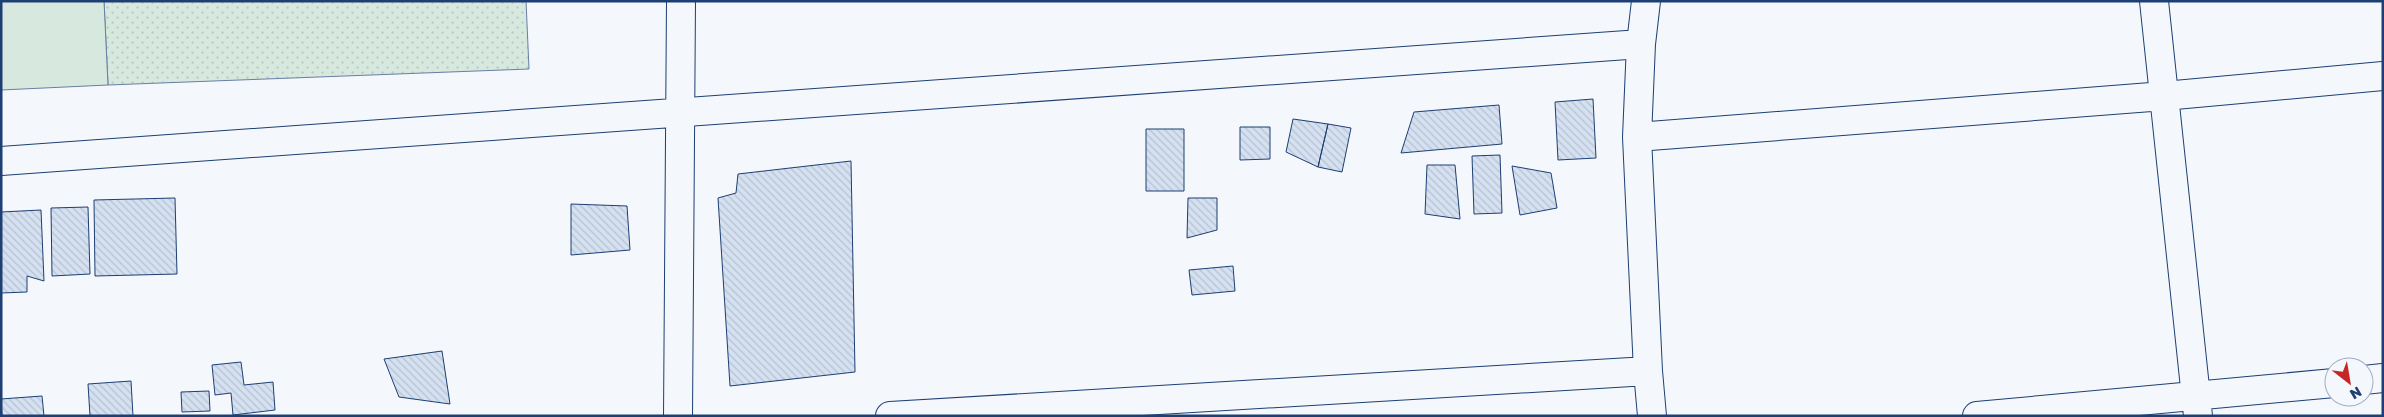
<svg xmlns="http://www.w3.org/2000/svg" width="2384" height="417" viewBox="0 0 2384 417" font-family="'Golos Text',sans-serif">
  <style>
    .park { fill: url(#park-dots); stroke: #687fa3 }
    .garden { fill: #d7e8df; stroke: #687fa3 }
    .building { fill: url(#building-back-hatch); stroke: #1d3f73 }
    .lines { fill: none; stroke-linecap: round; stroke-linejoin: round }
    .minor-casing { stroke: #1d3f73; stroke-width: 30 }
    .minor { stroke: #f4f7fb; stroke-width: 28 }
  </style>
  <defs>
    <pattern id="park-dots" width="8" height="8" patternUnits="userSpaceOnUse" patternTransform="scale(1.25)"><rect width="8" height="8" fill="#d7e8df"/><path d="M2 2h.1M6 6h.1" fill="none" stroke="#b8c8c3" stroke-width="1.8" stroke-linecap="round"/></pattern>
    <pattern id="building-back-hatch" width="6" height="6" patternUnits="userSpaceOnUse" patternTransform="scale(1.25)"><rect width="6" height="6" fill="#d5e0f0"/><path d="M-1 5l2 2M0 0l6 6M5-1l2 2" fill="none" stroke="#b6c1d1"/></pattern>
  </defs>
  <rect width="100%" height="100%" fill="#f4f7fb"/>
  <path class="park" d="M104,1h422l3,68 -421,16z"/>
  <path class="garden" d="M1,1h103l4,84 -107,5z"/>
  <path class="building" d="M1593,99l3,59 -38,2 -3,-58z
    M1499,105l3,39 -101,9 13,-41z
    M1293,119l35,5 -10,43 -32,-15z
    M1328,124l23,4 -9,44 -24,-5z
    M1240,127h30v32l-30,1z
    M1146,129h38v62h-38z
    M1500,155l2,58 -28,1 -2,-58z
    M851,161l4,211 -125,14 -12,-188 18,-5 2,-19z
    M1427,165h28l5,54 -35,-5z
    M1512,166l39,7 6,35 -37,7z
    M175,198l2,76 -82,2 -1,-76z
    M1188,198h29v32l-30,8z
    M571,204l56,2 3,44 -59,5z
    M88,207l2,67 -38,2 -1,-68z
    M41,210l3,71 -17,-5v16l-26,1v-81z
    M1233,266l2,25 -43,4 -3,-25z
    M442,351l8,53 -51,-7 -15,-38z
    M241,362l3,23 29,-3 2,28 -42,5 -2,-22 -16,2 -3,-30z
    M131,381l2,35h-43l-2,-32z
    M209,391l1,20 -28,1 -1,-20z
    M42,396l2,20h-42l-1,-17z"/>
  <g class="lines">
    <defs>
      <path id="minor" d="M1646,1l-5,43 -4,93 11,234 4,45
        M2154,1l44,415
        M1637,137l527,-41 219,-20
        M1,161l1640,-117
        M2364,380l19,-2
        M678,416l3,-415
        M890,416l758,-45
        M1977,416l357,-33"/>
    </defs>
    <use href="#minor" class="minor-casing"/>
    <use href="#minor" class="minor"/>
  </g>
  <rect width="2384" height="417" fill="none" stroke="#1d3f73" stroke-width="5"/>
  <g transform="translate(2349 382) rotate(149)"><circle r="24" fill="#f4f7fb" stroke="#9eadc5"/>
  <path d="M0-4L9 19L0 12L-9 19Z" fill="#c62828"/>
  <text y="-8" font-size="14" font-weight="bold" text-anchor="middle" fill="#1d3f73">N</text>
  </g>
</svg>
